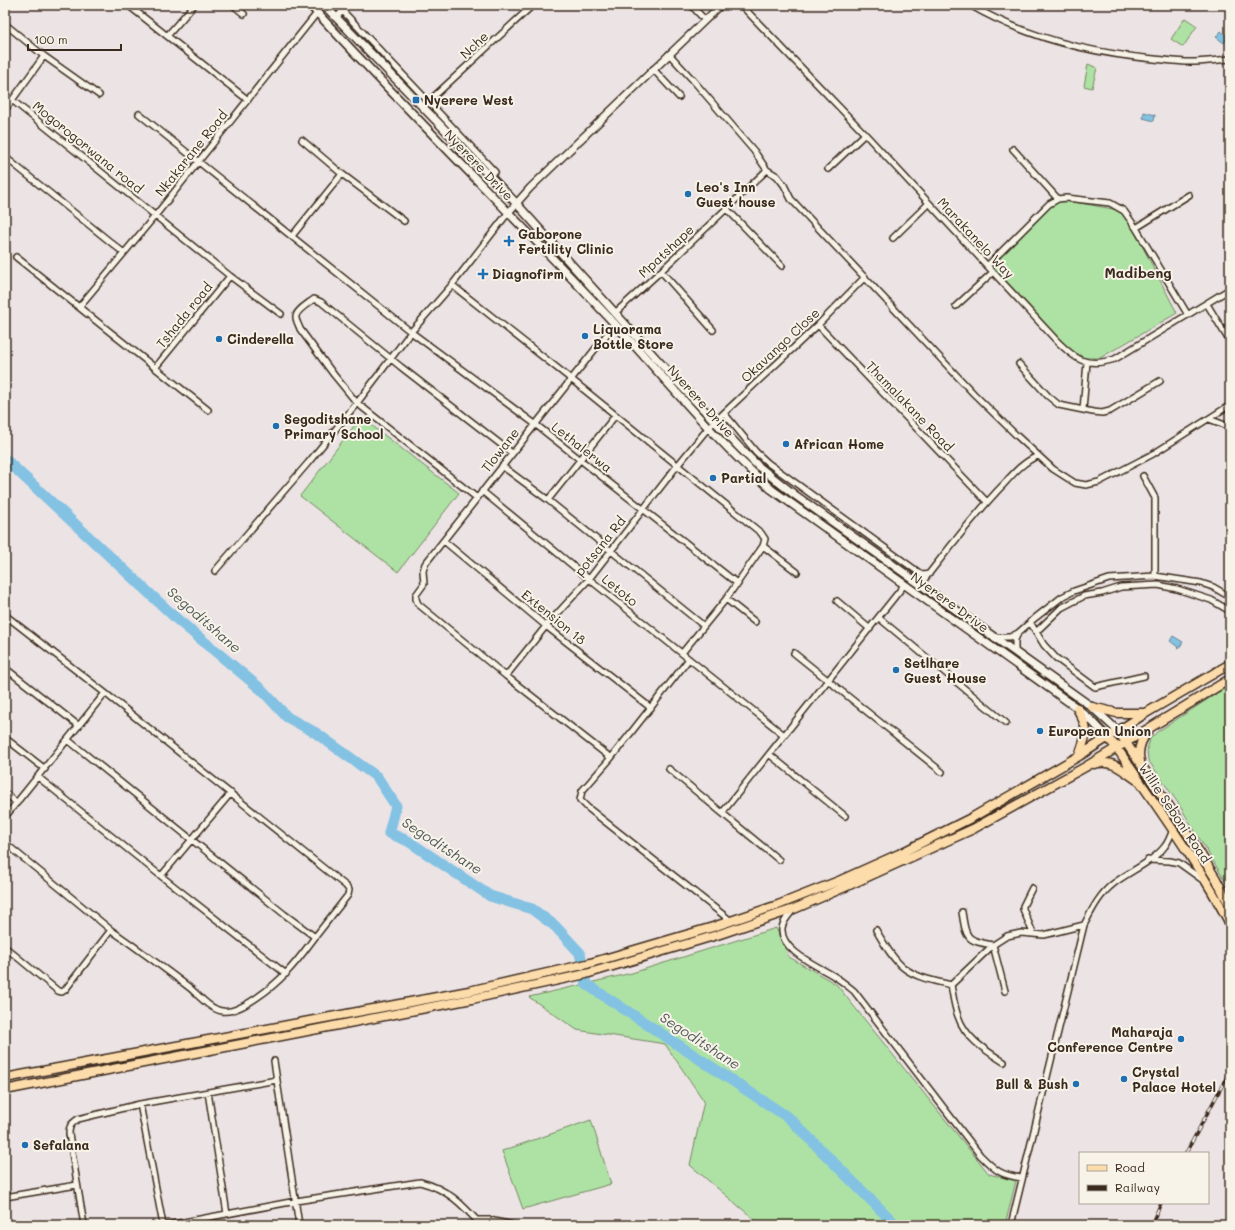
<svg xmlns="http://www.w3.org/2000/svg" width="1235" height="1230" viewBox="0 0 1235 1230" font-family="Mali,sans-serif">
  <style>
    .green { fill: #aee2a4; stroke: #748661 }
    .water { fill: #83c2e3; stroke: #668594 }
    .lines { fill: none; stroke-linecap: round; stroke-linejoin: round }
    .river { stroke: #83c2e3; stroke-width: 11 }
    .minor-casing { stroke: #3b2a1e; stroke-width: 8 }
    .tertiary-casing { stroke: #3b2a1e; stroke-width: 9 }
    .secondary-casing { stroke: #3b2a1e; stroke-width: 10 }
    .primary-casing { stroke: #3b2a1e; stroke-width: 11 }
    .minor { stroke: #f7f3e8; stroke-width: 5 }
    .tertiary { stroke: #f7f3e8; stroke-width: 6 }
    .secondary { stroke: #f7f3e8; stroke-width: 7 }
    .primary { stroke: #fddcac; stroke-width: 8 }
    .rail-casing { stroke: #3b2a1e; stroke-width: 3.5 }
    .rail { stroke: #f7f3e8; stroke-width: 2; stroke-dasharray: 6; stroke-linecap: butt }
    .poi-dot { fill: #1f6fb2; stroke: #f7f3e8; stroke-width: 1.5 }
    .labels { text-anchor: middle; stroke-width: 4; stroke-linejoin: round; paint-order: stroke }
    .street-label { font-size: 13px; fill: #3b2a1e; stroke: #f7f3e8 }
    .poi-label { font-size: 13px; font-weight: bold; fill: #3b2a1e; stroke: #f7f3e8; text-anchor: start }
    .neighbourhood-label { font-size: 14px; font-weight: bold; fill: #3b2a1e; stroke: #f7f3e8 }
    .water-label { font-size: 14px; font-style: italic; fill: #515859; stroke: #f7f3e8 }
  </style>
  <rect width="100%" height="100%" fill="#ece3e4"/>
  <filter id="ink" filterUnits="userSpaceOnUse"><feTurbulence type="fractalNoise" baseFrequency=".025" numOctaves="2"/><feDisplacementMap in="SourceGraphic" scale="8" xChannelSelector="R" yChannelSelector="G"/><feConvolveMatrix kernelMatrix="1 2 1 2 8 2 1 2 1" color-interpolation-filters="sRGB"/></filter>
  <g filter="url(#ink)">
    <path class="green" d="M1185,18l12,8 -14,21 -12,-8z
      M1088,64l9,4 -5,20 -8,-2z
      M1058,199l66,12 53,102 -77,45h-17l-12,-4 -84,-88z
      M361,417l98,76 -61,79 -98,-76z
      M1230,685v204l-52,-86 -30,-43 -1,-10 3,-11 7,-7z
      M776,928l13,29 47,27 153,190 27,7 -11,44h-244l-71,-60 14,-64 -39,-57 -88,-14 -48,-33 103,-24z
      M591,1120l20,64 -88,25 -21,-58z"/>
    <path class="water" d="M1221,31l7,6 -4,6 -8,-6z
      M1144,112l11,3 -1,6 -11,-3z
      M1173,636l10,6 -4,6 -9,-7z"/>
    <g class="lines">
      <path class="river" d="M5,459l173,161 84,70 25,27 29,16 61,44 19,29 -7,27 19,8 82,55 42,13 23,17 25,27 6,31 203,134 107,107"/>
      <defs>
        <path id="minor" d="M128,5l120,95
          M233,5l11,9
          M337,5l158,167
          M691,5l14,15
          M741,5l124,129 191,206c20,20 30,28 59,19l115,-70
          M970,5c55,32 120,48 184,54 12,1 24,3 36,3 13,0 27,-2 40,-3
          M336,18l12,-13
          M5,24l39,32 55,39
          M167,36l27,-31
          M669,54l23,25 62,72 13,19 10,6 7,9 7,14 183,195 42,41 37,34 22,14 11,2 13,-3 54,-28 77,-49
          M653,69l26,28
          M12,100l218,176 51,38
          M429,101l104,-96
          M5,110l39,-54
          M139,114l272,218 124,92 203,160
          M302,140l40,34 62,47
          M1013,149l45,50
          M5,157l119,96
          M828,169l37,-35
          M726,208l56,58
          M1136,228l53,-33
          M292,236l50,-62
          M893,238l36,-35
          M16,257l192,153
          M987,266l62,-62 9,-5 8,-1 44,5 14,8 12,17 52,87
          M661,271l52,59
          M452,285l119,94 190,154 4,6 -2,7 -37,53 -44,54
          M1207,304l23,38
          M956,306l37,-34
          M79,307l76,-91 162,-203
          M615,313l46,-42 106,-101
          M818,325l169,177
          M1019,364l29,32 11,9 34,7 9,1 8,-2 50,-30
          M155,368l75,-92
          M1083,410l4,-48
          M724,413l32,39 12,11 153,111 3,1 5,-1
          M1209,419l16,6 5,3
          M502,466l46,34 156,126
          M1143,476l12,22v78
          M482,491l107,88 195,156
          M477,498l-120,-95 -23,-28 -34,-46c-1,-4 -5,-9 -4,-13 1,-6 13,-13 18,-17l7,3 80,65 111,86
          M548,500l67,-84
          M444,541l102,85 105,82
          M763,546l34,26
          M215,571l93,-108 49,-60 54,-71 41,-47 56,-72
          M920,585c27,-34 53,-69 83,-100 10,-11 21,-24 35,-29
          M726,599l29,23
          M837,601l33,28
          M5,615l100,78 241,193 3,4 -1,5 -33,42 -31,-23 -216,-174
          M879,618l127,105
          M1030,622l14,23 12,13 39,29 49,-11
          M1036,632l25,-24 23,-12 18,-3 19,-6 37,-2 19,4 34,11 19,11
          M994,637h16l8,-4 17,-15 27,-21 12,-6 35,-12 46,-3 46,7 12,4 17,10
          M1015,652v-12l3,-7
          M794,653l148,119
          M689,659l-78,99 -29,33 -2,9 8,8 143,113
          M5,668l74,58
          M506,676l40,-50 43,-47 88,-113 32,-39 109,-102 47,-48
          M5,738l40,31
          M769,754l76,62
          M611,758l-105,-82 -88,-72 -2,-5v-4l8,-11 -1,-13 2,-7 190,-240
          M669,769l110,91
          M38,777l123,99 125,98
          M5,793l12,10
          M722,813l183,-229
          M5,817l100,-124
          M5,843l106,87 -46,60 -3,2 -4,-1 -53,-44
          M1148,860l22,1 9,2 25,18
          M161,876l70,-83
          M1032,888l-9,18v3l10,24
          M793,910c-4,5 -10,11 -11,18 -2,24 39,39 55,50 6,4 12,9 17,13l126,164c16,16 20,20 42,23
          M962,912c4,26 4,29 31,33l12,46
          M111,930c27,19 53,38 79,58 9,8 20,21 32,23 17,4 53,-26 64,-38 11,-11 20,-24 29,-36
          M876,930c7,12 17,30 28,38 13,10 31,13 47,17
          M951,985l42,-40 14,-9 14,-3 23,2 40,-10
          M951,985c2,10 3,21 7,31 7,22 27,34 46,46
          M274,1061l25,164
          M208,1092l19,122
          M140,1104l23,121
          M5,1197l72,-12
          M476,1220h13l24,5
          M84,1225l-15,-91c0,-8 2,-10 9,-15l62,-15 137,-24
          M168,1225l128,-24 124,-19c28,7 42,22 61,43
          M1011,1225l73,-300c8,-15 15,-30 29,-41 15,-12 41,-23 52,-38 4,-5 6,-11 8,-17"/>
        <path id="tertiary" d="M508,213l22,-25 191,-183"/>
        <path id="secondary" d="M310,5c99,108 204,211 304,318 52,56 100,116 157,166l306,219 16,14 15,16
          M324,5l192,198 156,173 67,71 19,19 37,29 297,212 26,24"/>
        <path id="primary" d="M1092,707l25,6h29
          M1077,708c13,23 10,24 2,48
          M1118,731l66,97 32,51 14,27
          M1108,738l9,10c39,58 81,114 113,176
          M1140,761c-3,-11 1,-21 8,-30
          M1094,764c19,-5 28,6 43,16
          M5,1078l464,-87 118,-27 126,-37 65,-22 63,-25 58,-26 74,-37 106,-61 67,-43 84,-49
          M5,1090l467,-91 114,-25 131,-39 77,-26 51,-22 128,-58 114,-63 143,-87"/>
      </defs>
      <use href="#minor" class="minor-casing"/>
      <use href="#tertiary" class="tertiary-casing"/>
      <use href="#secondary" class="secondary-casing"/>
      <use href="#primary" class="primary-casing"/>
      <use href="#minor" class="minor"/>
      <use href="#tertiary" class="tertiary"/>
      <use href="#secondary" class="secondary"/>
      <use href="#primary" class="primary"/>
      <defs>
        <path id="rail" d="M1186,1153l44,-82
          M1151,1225l10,-22"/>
      </defs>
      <use href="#rail" class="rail-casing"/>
      <use href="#rail" class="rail"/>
    </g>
  </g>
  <g class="poi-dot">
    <rect x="412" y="96" width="8" height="8" rx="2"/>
    <circle cx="688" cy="194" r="4"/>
    <path d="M507 235h4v4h4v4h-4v4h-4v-4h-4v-4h4z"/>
    <path d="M481 268h4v4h4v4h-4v4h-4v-4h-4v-4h4z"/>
    <circle cx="585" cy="336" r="4"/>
    <circle cx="219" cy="339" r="4"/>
    <circle cx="276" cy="426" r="4"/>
    <circle cx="786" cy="444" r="4"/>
    <circle cx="713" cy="478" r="4"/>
    <circle cx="896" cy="670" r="4"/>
    <circle cx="1040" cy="731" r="4"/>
    <circle cx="1181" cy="1039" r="4"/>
    <circle cx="1124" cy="1079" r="4"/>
    <circle cx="1076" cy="1084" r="4"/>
    <circle cx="25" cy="1145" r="4"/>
  </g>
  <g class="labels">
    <g class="street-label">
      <text transform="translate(474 45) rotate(-43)" y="5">Nche</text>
      <text transform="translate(88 147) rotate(39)" y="5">Mogorogorwana road</text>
      <text transform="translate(191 153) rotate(-51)" y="5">Nkakarane Road</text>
      <text transform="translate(479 165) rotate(46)" y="5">Nyerere Drive</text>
      <text transform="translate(976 238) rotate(47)" y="5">Marakanelo Way</text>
      <text transform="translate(666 251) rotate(-43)" y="5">Mpatshape</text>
      <text transform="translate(184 315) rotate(-51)" y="5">Tshada road</text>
      <text transform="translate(780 345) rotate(-43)" y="5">Okavango Close</text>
      <text transform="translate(701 401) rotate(48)" y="5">Nyerere Drive</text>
      <text transform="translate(910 406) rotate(46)" y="5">Thamalakane Road</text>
      <text transform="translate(582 447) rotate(38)" y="5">Lethalerwa</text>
      <text transform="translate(500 450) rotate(-52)" y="5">Tlowane</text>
      <text transform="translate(600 546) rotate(-51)" y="5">potsana Rd</text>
      <text transform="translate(620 590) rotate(39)" y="5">Letoto</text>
      <text transform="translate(950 602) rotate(36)" y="5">Nyerere Drive</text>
      <text transform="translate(554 617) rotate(39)" y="5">Extension 18</text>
      <text transform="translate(1175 813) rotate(56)" y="5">Willie Seboni Road</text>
    </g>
    <g class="poi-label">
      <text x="424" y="105">Nyerere West</text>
      <text x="696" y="192">Leo's Inn<tspan x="696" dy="15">Guest house</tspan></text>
      <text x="518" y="239">Gaborone<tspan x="518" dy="15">Fertility Clinic</tspan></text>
      <text x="492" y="279">Diagnofirm</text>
      <text x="593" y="334">Liquorama<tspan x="593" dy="15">Bottle Store</tspan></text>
      <text x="227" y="344">Cinderella</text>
      <text x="284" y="424">Segoditshane<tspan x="284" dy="15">Primary School</tspan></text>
      <text x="794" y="449">African Home</text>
      <text x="721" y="483">Partial</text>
      <text x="904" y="668">Setlhare<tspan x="904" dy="15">Guest House</tspan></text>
      <text x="1048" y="736">European Union</text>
      <text x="1173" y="1037" text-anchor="end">Maharaja<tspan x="1173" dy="15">Conference Centre</tspan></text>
      <text x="1132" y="1077">Crystal<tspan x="1132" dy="15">Palace Hotel</tspan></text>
      <text x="1068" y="1089" text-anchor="end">Bull &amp; Bush</text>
      <text x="33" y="1150">Sefalana</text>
    </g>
    <g class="neighbourhood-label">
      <text x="1138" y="278">Madibeng</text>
    </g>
    <g class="water-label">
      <text transform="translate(204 620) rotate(41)" y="5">Segoditshane</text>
      <text transform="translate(442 846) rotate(33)" y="5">Segoditshane</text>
      <text transform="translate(700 1041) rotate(33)" y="5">Segoditshane</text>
    </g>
  </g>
  <rect width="1235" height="1230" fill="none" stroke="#f7f3e8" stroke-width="20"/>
  <rect x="10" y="10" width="1215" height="1210" fill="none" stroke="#3b2a1e" stroke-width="1.5" filter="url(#ink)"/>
  <rect x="1079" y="1152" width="130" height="52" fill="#f7f3e8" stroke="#aca397"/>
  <rect x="1087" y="1165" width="20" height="6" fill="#fddcac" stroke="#aca397"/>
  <text x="1115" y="1172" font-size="12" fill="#3b2a1e">Road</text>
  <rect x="1087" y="1185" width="20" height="6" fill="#3b2a1e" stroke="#aca397"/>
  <text x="1115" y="1192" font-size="12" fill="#3b2a1e">Railway</text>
  <path d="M28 44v6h93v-6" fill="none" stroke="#3b2a1e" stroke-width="2"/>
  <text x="34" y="44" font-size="12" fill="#3b2a1e" stroke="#f7f3e8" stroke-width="3" paint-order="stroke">100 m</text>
</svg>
